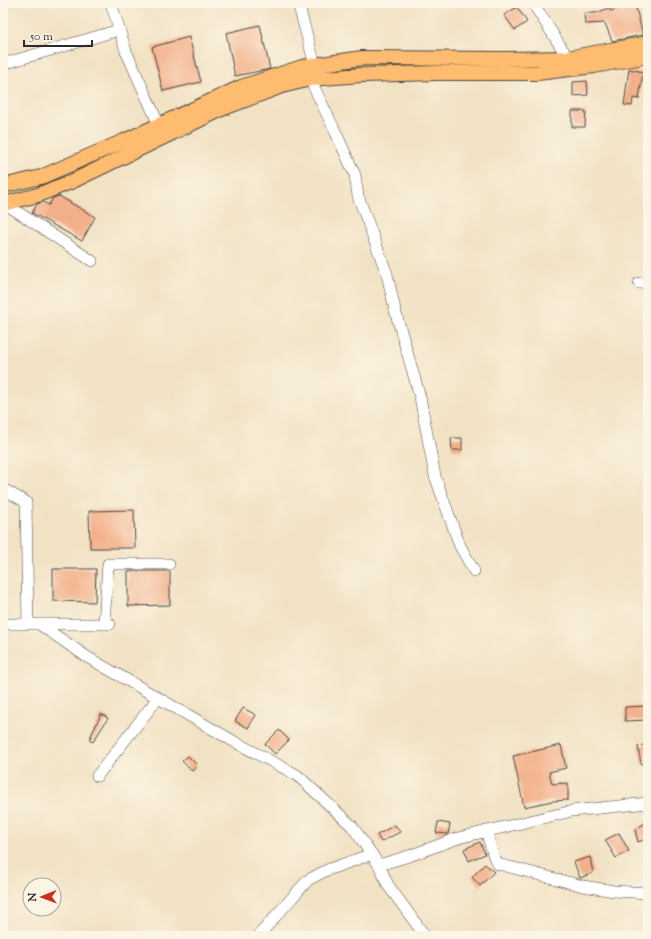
<svg xmlns="http://www.w3.org/2000/svg" width="651" height="939" viewBox="0 0 651 939" font-family="'Sorts Mill Goudy',serif">
  <style>
    .building { fill: #f3af89 }
    .lines { fill: none; stroke-linecap: round; stroke-linejoin: round }
    .minor-casing { stroke: #494642; stroke-width: 12 }
    .major-casing { stroke: #494642; stroke-width: 16 }
    .minor { stroke: #fff; stroke-width: 11 }
    .major { stroke: #fdbc6f; stroke-width: 14 }
  </style>
  <rect width="100%" height="100%" fill="#fcf5e5"/>
  <filter id="ink" filterUnits="userSpaceOnUse"><feTurbulence type="fractalNoise" baseFrequency=".025" numOctaves="2"/><feDisplacementMap in="SourceGraphic" scale="8" xChannelSelector="R" yChannelSelector="G"/><feConvolveMatrix kernelMatrix="1 2 1 2 8 2 1 2 1" color-interpolation-filters="sRGB"/></filter>
  <filter id="wash" filterUnits="userSpaceOnUse"><feTurbulence type="fractalNoise" baseFrequency=".012" numOctaves="4" result="noise"/><feDisplacementMap in="SourceGraphic" scale="16" xChannelSelector="R" yChannelSelector="G"/><feGaussianBlur stdDeviation="0.9" result="paint"/><feColorMatrix in="noise" values="0 0 0 0 0 0 0 0 0 0 0 0 0 0 0 0 0 1.4 0 .05"/><feComposite in="paint" operator="in"/></filter>
  <g filter="url(#wash)">
    <rect width="100%" height="100%" fill="#f2e2c4"/>
    <g id="blocks">
      <path class="building" d="M635,4l8,31 -31,6 -7,-18 -20,1 -1,-11h12l13,-5 1,3z
        M517,7l10,15 -12,8 -11,-15z
        M260,25l10,44 -35,7 -9,-43z
        M189,37l12,45 -38,9 -11,-44z
        M629,69l14,3 -4,27 -6,-1 -1,8 -8,-1z
        M587,81l1,14 -15,1v-14z
        M572,111h14l-1,16h-13z
        M59,196l36,21 -13,24 -50,-28 5,-9 6,-2 6,3 4,-7z
        M451,438h11v12h-10z
        M134,510l1,38h-45l-1,-37z
        M53,569h43l-1,33 -42,-1z
        M128,571h42v34l-42,1z
        M648,706v14l-23,1v-14z
        M243,708l13,7 -8,13 -13,-7z
        M101,714l7,4 -15,24 -4,-2z
        M279,730l10,10 -14,14 -10,-10z
        M648,744v18l-7,2 -3,-18z
        M561,745l5,23 -17,4 3,12 16,-1v17l-16,1 -28,6 -11,-51z
        M188,756l9,9 -5,6 -10,-10z
        M438,822l12,2 -2,10 -12,-1z
        M645,823l3,5v10l-10,4 -3,-12z
        M395,825l5,7 -19,10 -4,-7z
        M619,833l10,18 -13,7 -11,-18z
        M480,842l5,12 -16,7 -5,-12z
        M590,857l3,16 -13,5 -6,-16z
        M485,864l9,8 -14,14 -8,-9z"/>
    </g>
  </g>
  <g filter="url(#ink)">
    <use href="#blocks" fill-opacity="0" stroke="#494642" stroke-width="1"/>
    <g class="lines">
      <defs>
        <path id="minor" d="M111,3l15,48 33,74
          M298,3l17,62
          M533,3l35,55 -1,7
          M3,64l116,-34
          M310,79l26,54 19,42 3,21 29,78 8,36 25,87 15,79 25,70 14,25
          M4,203l88,58
          M639,283h9
          M3,489l23,13 2,122
          M3,624h107
          M39,624l48,33 148,85 62,33 55,51 27,39 9,20 37,51
          M104,624l4,-60h61
          M97,776l61,-78
          M486,831l8,26 4,7 85,22 31,5 34,2
          M379,865l30,-9 49,-18 114,-27 76,-8
          M258,936l50,-56 19,-10 45,-16"/>
        <path id="major" d="M3,186l38,-9 83,-36 117,-54 61,-20 60,-9 141,1 65,-1 80,-15
          M3,204l35,-9 35,-14 151,-73 58,-22 28,-7 52,-4 76,-2h99l57,-7 54,-10"/>
      </defs>
      <use href="#minor" class="minor-casing"/>
      <use href="#major" class="major-casing"/>
      <use href="#minor" class="minor"/>
      <use href="#major" class="major"/>
    </g>
  </g>
  <rect width="651" height="939" fill="none" stroke="#fcf5e5" stroke-width="16"/>
  <g transform="translate(42 897) rotate(269)"><circle r="19" fill="#fcf5e5" stroke="#a8a49b"/>
  <path d="M0-3L7 15L0 10L-7 15Z" fill="#c8321e"/>
  <text y="-6" font-size="11" font-weight="bold" text-anchor="middle" fill="#2b2b2b">N</text>
  </g>
  <path d="M24 40v6h68v-6" fill="none" stroke="#2b2b2b" stroke-width="2"/>
  <text x="30" y="40" font-size="12" fill="#2b2b2b" stroke="#fcf5e5" stroke-width="3" paint-order="stroke">50 m</text>
</svg>
